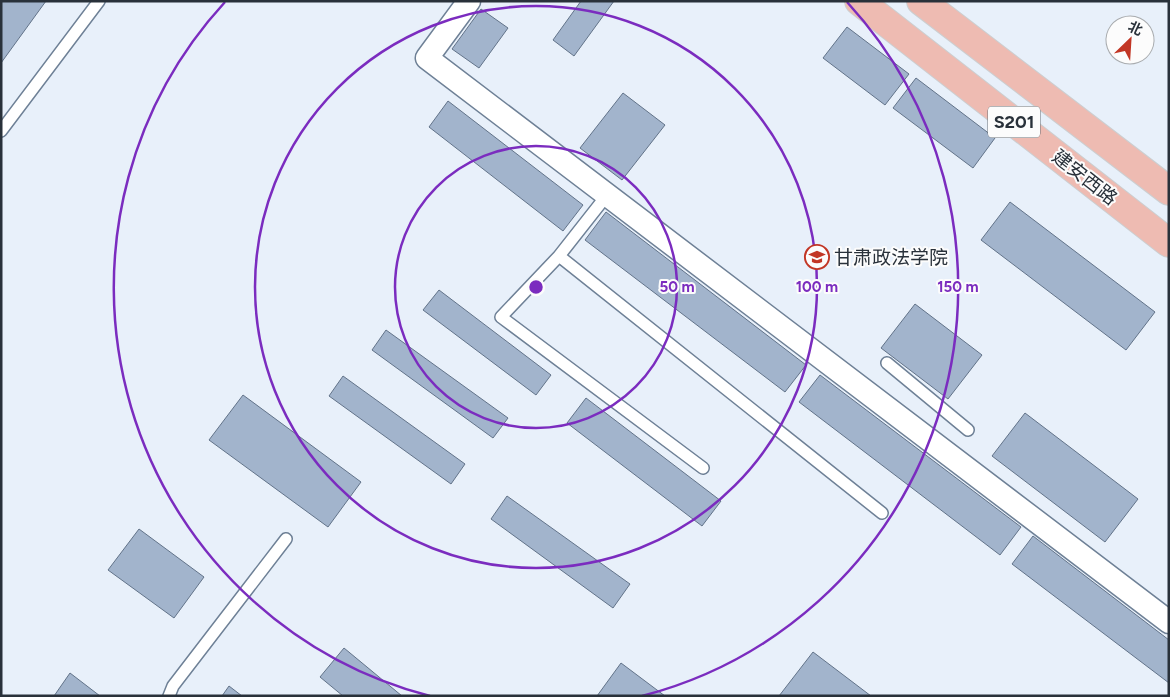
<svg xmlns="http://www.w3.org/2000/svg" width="1170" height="697" viewBox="0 0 1170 697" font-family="Figtree,'Noto Sans SC',sans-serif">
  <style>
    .building { fill: #a2b4cc; stroke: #627389 }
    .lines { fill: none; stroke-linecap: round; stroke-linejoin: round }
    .service-casing { stroke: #6e8096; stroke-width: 14 }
    .minor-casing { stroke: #6e8096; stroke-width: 25 }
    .primary-casing { stroke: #ccced0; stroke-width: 30 }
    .service { stroke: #fff; stroke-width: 11 }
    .minor { stroke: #fff; stroke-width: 22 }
    .primary { stroke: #eebbb2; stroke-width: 28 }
    .ring { fill: none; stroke: #7b2cbf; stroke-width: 2.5 }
    .labels { text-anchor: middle; stroke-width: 4; stroke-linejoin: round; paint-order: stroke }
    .shield { fill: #fcfcfc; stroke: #686e74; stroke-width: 1 }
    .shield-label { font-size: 18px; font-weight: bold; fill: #29313a }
    .street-label { font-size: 19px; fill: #29313a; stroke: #fcfcfc }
    .poi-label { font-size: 19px; fill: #29313a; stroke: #fcfcfc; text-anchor: start }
    .centre { fill: #7b2cbf; stroke: #fcfcfc; stroke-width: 2.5 }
    .ring-label { font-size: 15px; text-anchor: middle; font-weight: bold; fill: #7b2cbf; stroke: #fcfcfc; stroke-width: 4; stroke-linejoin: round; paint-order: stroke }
  </style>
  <rect width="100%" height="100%" fill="#e8f0fa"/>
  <path class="building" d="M1,1h45l-45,62z
    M581,1h33l-40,55 -21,-16z
    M481,9l27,19 -29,40 -27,-19z
    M847,27l62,47 -24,31 -62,-47z
    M916,78l79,60 -22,30 -80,-60z
    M623,93l42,32 -43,55 -42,-32z
    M448,101l135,104 -20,26 -134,-104z
    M1010,202l145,110 -29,38 -145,-110z
    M606,212l200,153 -21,27 -200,-152z
    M439,290l112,85 -15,20 -113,-85z
    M915,304l67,51 -34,44 -67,-51z
    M386,330l122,88 -15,20 -121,-88z
    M820,375l201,152 -21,28 -201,-153z
    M343,376l122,88 -14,20 -122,-88z
    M243,395l118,87 -33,45 -119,-87z
    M586,398l135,103 -19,25 -135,-103z
    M1025,413l113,86 -33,43 -113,-86z
    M507,496l123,88 -17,24 -122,-89z
    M139,529l65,48 -30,41 -66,-48z
    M1033,536l136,104v43l-157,-119z
    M344,648l58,48h-59l-23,-19z
    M813,652l58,44h-92z
    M621,663l44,33h-68z
    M70,673l30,23h-46z
    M229,686l13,10h-20z"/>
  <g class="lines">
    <defs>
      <path id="service" d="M1,131l98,-130
        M607,195l-48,61 323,257
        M559,256l-58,61 202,151
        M887,363l81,67
        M169,696l4,-10 113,-147"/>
      <path id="minor" d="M469,1l-42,57 742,564"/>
      <path id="primary" d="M859,1l310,242
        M921,1l248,190"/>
    </defs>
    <use href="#service" class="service-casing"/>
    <use href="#minor" class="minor-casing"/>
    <use href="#primary" class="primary-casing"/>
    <use href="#service" class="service"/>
    <use href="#minor" class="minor"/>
    <use href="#primary" class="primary"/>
  </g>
  <g class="ring">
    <circle cx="536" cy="287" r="141"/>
    <circle cx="536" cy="287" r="281"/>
    <path d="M430 696A422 422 0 0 1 225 2M847 2A422 422 0 0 1 642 696"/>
  </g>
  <defs>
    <symbol id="university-ring" viewBox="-11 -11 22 22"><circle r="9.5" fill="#fcfcfc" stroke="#c23625" stroke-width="1.5"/><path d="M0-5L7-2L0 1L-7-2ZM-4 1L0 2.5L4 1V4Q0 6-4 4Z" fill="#c23625"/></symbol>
  </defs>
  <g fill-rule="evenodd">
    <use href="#university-ring" x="803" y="243" width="28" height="28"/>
  </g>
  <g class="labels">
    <rect class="shield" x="988" y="106.5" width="52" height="31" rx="4"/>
    <g class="shield-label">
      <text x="1014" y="128">S201</text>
    </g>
    <g class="street-label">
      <text transform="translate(1085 177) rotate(38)" y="7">建安西路</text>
    </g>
    <g class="poi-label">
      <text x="834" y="264">甘肃政法学院</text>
    </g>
  </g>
  <circle cx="536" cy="287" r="8" class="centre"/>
  <g class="ring-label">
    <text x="677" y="292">50 m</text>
    <text x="817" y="292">100 m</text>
    <text x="958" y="292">150 m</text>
  </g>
  <rect width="1170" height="697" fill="none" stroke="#29313a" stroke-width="5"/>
  <g transform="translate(1130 40) rotate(25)"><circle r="24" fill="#fcfcfc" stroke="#a8abae"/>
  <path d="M0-4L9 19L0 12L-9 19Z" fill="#c23625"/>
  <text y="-8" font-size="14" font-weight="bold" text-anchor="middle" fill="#29313a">北</text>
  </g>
</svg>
